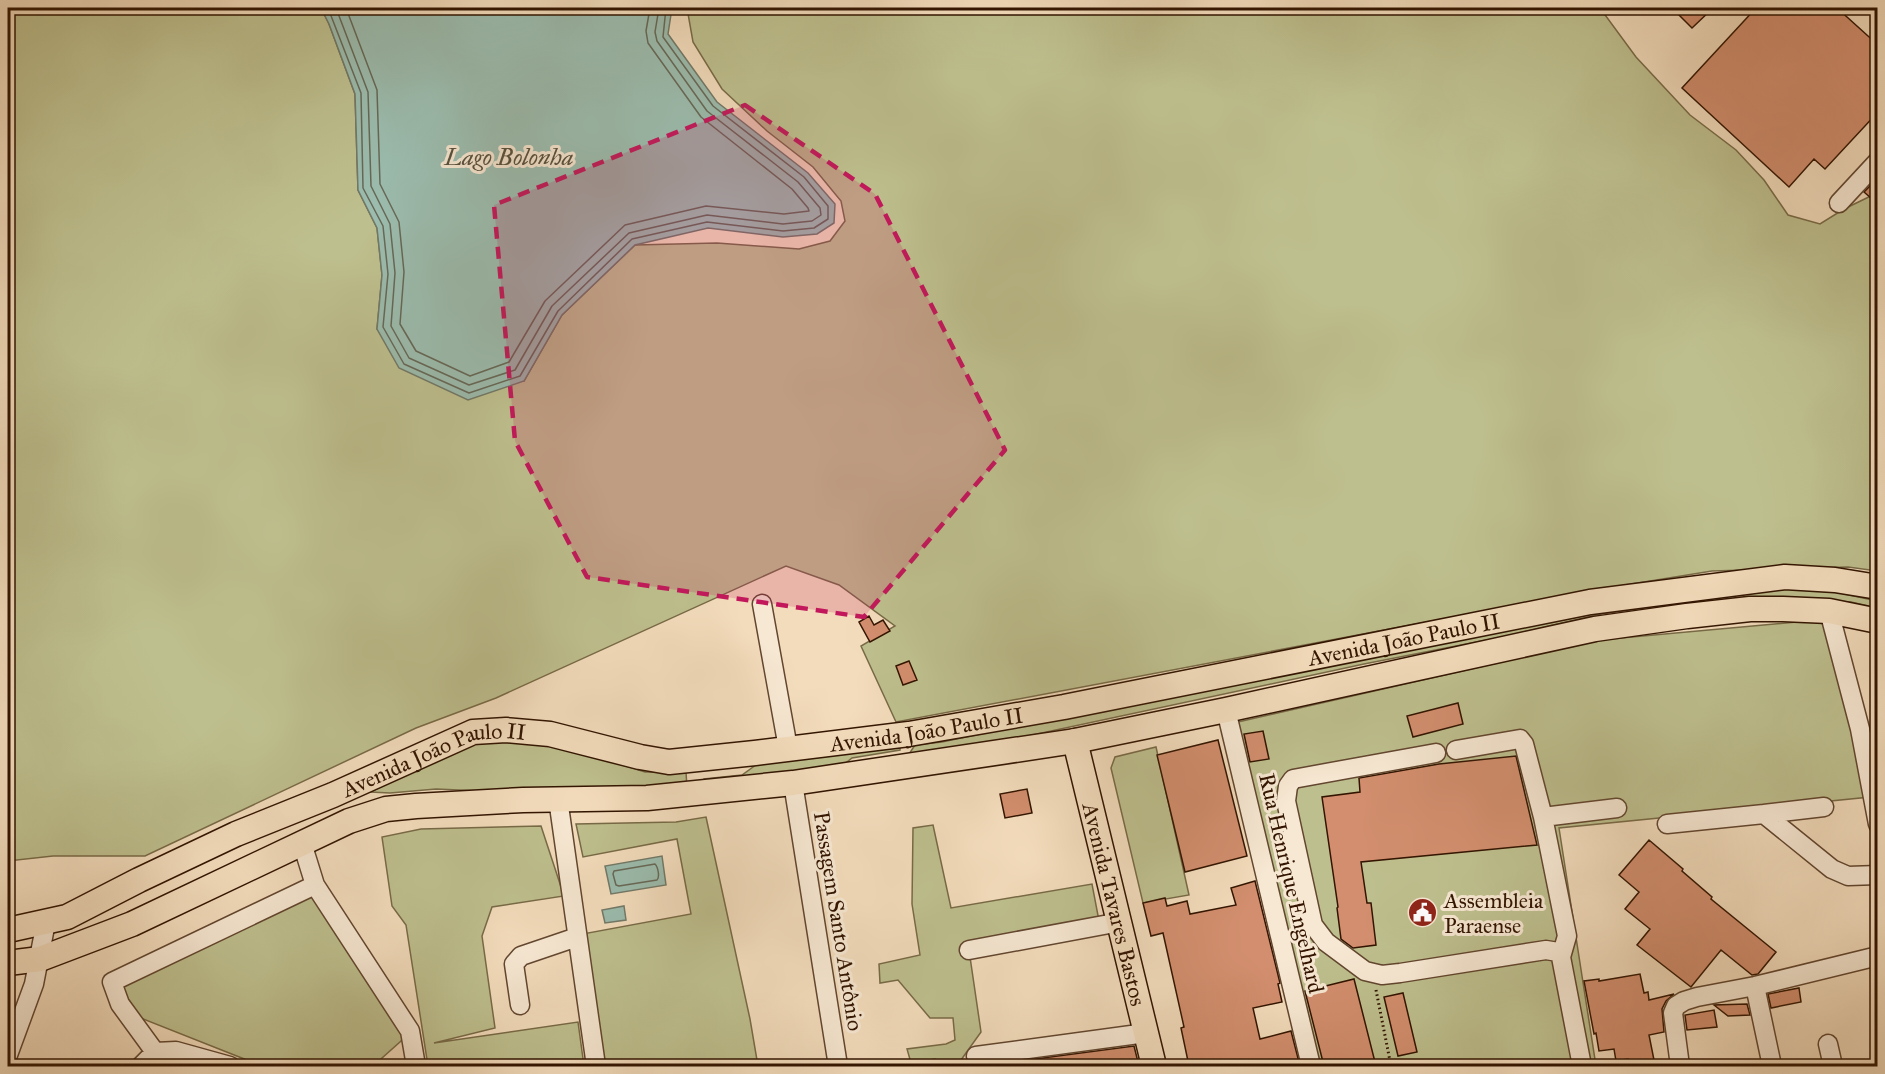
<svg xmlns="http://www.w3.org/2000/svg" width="1885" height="1074" viewBox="0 0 1885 1074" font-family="'IM FELL Great Primer',serif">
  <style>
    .green { fill: #bebf8e; stroke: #786a47; stroke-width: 1.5 }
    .water { fill: #9bbcae; stroke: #717968; stroke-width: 1.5 }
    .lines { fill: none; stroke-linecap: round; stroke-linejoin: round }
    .shore { stroke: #666857; stroke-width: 1.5 }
    .building { fill: #d28e6e; stroke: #321400; stroke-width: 1.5 }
    .minor-casing { stroke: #62462f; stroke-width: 21 }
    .major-casing { stroke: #321400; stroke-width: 27 }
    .path { stroke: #321400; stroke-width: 3; stroke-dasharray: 1.5 3; stroke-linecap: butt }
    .minor { stroke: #f7e8d3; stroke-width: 18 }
    .major { stroke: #f3dcbc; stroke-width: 24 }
    .marked { fill: #c2185b; fill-opacity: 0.2; stroke: #c2185b; stroke-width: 4.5; stroke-dasharray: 12 8; stroke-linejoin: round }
    .labels { text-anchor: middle; stroke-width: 6; stroke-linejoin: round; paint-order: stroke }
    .street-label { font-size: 22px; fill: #321400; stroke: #f7e8d3 }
    .poi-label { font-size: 22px; fill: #321400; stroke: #f7e8d3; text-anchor: start }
    .water-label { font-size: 24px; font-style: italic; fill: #574f3d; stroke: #f7e8d3 }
  </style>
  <rect width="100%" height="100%" fill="#f3dcbc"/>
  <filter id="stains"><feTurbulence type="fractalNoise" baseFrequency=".00333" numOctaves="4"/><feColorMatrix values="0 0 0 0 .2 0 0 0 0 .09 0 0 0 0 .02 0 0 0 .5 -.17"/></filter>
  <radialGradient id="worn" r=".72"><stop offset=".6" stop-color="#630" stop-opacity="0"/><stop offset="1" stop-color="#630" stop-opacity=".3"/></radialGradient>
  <path class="green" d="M8,8h313l8,16 26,70 3,96 19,38 5,47 -5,54 147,52 38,-66 73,-70 82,-2 82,6 31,-8 15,-20 -4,-20 -28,-34 -46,-36 -45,-42 -29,-47 -6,-34h913l36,49 54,58 46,35 28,30 24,35 32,9 24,-15 33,-16v378l-29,-4 -136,4 -99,16 -717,135 -35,-76 34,-20 -56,-41 -53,-19 -290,132 -80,30 -271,128h-92l-45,5z
    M1779,588h38l60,13v7l-26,-6 -56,-3 -112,4 -82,11 -99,23 -138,27 -364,78 -91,12 6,-9 27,-3 679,-140z
    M1829,619l41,178 -311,31 37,238h-285l-82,-342 370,-84z
    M519,738l71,17 55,17h41l1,16 -181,4 -70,-3 -46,4 -20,-1 105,-50z
    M900,742v8l-48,8 -15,12 -135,18 2,-9 38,-4 18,-13z
    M1156,747l33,148 -46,8 -32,-135 4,-11z
    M706,817l44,202 8,47h-160l-21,-131 114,-21 -14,-75 -94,18 -7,-33 100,-2z
    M933,825l18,83 141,-24 8,42 -131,24 12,82 -20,28 1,6h-25l-2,-7 -24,4 -4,-14 39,-5 9,-4 -2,-22h-23l-32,-38 -18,3 -1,-19 41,-9 -8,-51 1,-76z
    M541,826l23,70 -72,11 -10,29 13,92 -61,15 144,-21 6,44h-156l-22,-141 -14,-19 -10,-69 39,-8z
    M313,891l92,142 -4,8 -28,25h-111l-124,-49 -19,-32z"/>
  <path class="water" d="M321,8h351l-4,26 49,68 91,71 27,31 -1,19 -17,11 -34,3 -75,-9 -73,17 -73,70 -38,66 -56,19 -69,-32 -22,-39 5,-54 -5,-47 -19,-38 -3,-96 -26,-70z
    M662,856l4,29 -55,9 -6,-28z
    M624,906l2,14 -21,3 -3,-13z"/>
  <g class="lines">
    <path class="shore" d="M328,8l33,85 2,95 20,38 5,48 -5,53 21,37 65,29 51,-17 38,-65 74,-72 75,-17 76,9 31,-3 14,-9v-13l-24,-29 -91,-71 -50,-69 3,-29
      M336,8l32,84 3,94 19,38 5,49 -4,53 18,32 60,27 46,-15 37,-64 77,-73 78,-18 76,9 29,-3 9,-6 -1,-7 -22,-26 -91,-71 -50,-70 -2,-9 4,-24
      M346,8l31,82 3,94 19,38 5,50 -4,52 16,27 54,25 39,-14 36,-61 80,-76 81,-19 78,8 25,-3 -1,-3 -16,-19 -91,-72 -53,-74 -2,-12 4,-23
      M655,864c3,3 5,13 2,16l-38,6 -3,-1 -3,-11 1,-3z"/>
  </g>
  <path class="building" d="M1672,8h41l-21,20z
    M1756,8h81l41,37v67l-53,57 -11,-10 -25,28 -107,-99z
    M1878,178v26l-14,-12z
    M869,616l5,9 9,-5 7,11 -20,11 -11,-20z
    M909,661l8,19 -14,5 -7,-19z
    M1458,703l5,21 -50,13 -6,-21z
    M1263,731l6,28 -19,3 -6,-28z
    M1218,740l29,116 -62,16 -28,-117z
    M1516,756l21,89 -176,17 6,41h4l5,42 -23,3 -12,-9 -4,-31 1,-1 -16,-110 38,-5 -1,-14 80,-14z
    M1027,789l5,24 -27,5 -5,-24z
    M1649,840l34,29 -1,2 30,26 -1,2 65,53 -18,22 -6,1 -31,-25 -30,37 -54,-42 13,-16 -25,-20 14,-17 -20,-17z
    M1255,881l25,102 -2,1 4,18 -29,6 7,31 31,-8 9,35h-111l-8,-38 3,-1 -21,-94 -12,3 -8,-33 22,-5 2,8 20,-5 3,13 46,-9 -5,-17z
    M1640,974l4,19 4,-1 1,8 25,-6 -8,7 -4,8 2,23 -15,3 6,30 -26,1 -1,-7 -12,2 -2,-12 -15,2 -3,-18 -2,1 -10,-53 15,-2v2z
    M1354,979l22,87h-52l-19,-75z
    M1799,988l2,14 -30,6 -3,-14z
    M1403,993l14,59 -19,4 -14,-59z
    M1747,1004l3,11 -22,1 -14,-11z
    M1714,1010l3,17 -30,3 -2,-15z
    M1134,1046l5,20h-141v-2z"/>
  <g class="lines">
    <defs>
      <path id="minor" d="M1839,203l39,-42
        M762,604l26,144
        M1829,611l31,118 18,95
        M1226,710l85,356
        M1456,750l64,-11 4,5 19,73 24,119 -6,21 21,109
        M1436,753l-143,26 -5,7 -2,15 27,124 13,17 39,29 17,4 18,-2 146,-23 12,2 3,5
        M793,783l45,283
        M558,799l38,267
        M1764,814l60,-7
        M1543,817l74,-9
        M1667,824l97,-10 68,55 16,7 30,-1
        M302,843l13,42
        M969,950l151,-28
        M1755,986l17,80
        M520,1005l-6,-41 7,-8 56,-19
        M1828,1044l5,22
        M155,1052l-35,-48 -8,-22 203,-97 95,146 6,35
        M8,1055l26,-71 12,-62
        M976,1056l170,-23
        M141,1066l14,-14 21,-1 54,15
        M1680,1066l-7,-53 3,-7 8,-5 13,-4 58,-11 123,-30"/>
      <g id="major">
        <path id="s1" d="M1075,741l79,325"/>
        <path id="s2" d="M8,930l59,-13 72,-37 97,-46 97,-39 140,-63 33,-2 44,4 90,23 29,5 86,-9 154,-19 155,-27 526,-105 195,-25 50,3 43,7"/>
        <path d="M8,963l32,-4 92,-35 217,-103 37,-12 30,-3 107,-6 124,-2 146,-15 282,-42 151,-31 369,-81 92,-13 63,-7h33l46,2 49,10"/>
      </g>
    </defs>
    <use href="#minor" class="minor-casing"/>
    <use href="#major" class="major-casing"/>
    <path class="path" d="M1376,990l15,76"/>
    <use href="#minor" class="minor"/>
    <use href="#major" class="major"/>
  </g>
  <path class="marked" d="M745,105l130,89 130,256 -141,167 -277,-40 -72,-136 -21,-236z"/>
  <defs>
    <symbol id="civic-disc" viewBox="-11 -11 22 22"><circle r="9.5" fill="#8f2418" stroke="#f7e8d3"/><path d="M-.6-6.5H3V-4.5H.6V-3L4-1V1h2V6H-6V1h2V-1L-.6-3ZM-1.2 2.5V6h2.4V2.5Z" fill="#fff"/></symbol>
  </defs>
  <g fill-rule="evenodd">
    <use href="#civic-disc" x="1406" y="896" width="33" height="33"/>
  </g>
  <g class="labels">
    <g class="street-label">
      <text dy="8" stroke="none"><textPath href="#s2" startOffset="1452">Avenida João Paulo II</textPath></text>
      <text dy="8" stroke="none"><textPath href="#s2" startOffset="966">Avenida João Paulo II</textPath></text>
      <text dy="8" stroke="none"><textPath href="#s2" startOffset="462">Avenida João Paulo II</textPath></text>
      <text transform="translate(1292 883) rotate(77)" y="8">Rua Henrique Engelhard</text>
      <text dy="8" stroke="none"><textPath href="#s1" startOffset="168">Avenida Tavares Bastos</textPath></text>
      <text transform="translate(839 921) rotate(81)" y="8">Passagem Santo Antônio</text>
    </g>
    <g class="poi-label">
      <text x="1444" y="908">Assembleia<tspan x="1444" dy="25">Paraense</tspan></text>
    </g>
    <g class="water-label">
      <text x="509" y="165">Lago Bolonha</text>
    </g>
  </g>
  <rect width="1885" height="1074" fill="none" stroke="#f3dcbc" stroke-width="30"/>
  <rect x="9" y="9" width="1867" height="1056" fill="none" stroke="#321400" stroke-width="3"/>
  <rect x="15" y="15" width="1855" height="1044" fill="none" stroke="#321400" stroke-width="1.5"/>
  <rect width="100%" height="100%" filter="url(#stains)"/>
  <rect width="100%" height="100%" fill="url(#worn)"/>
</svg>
